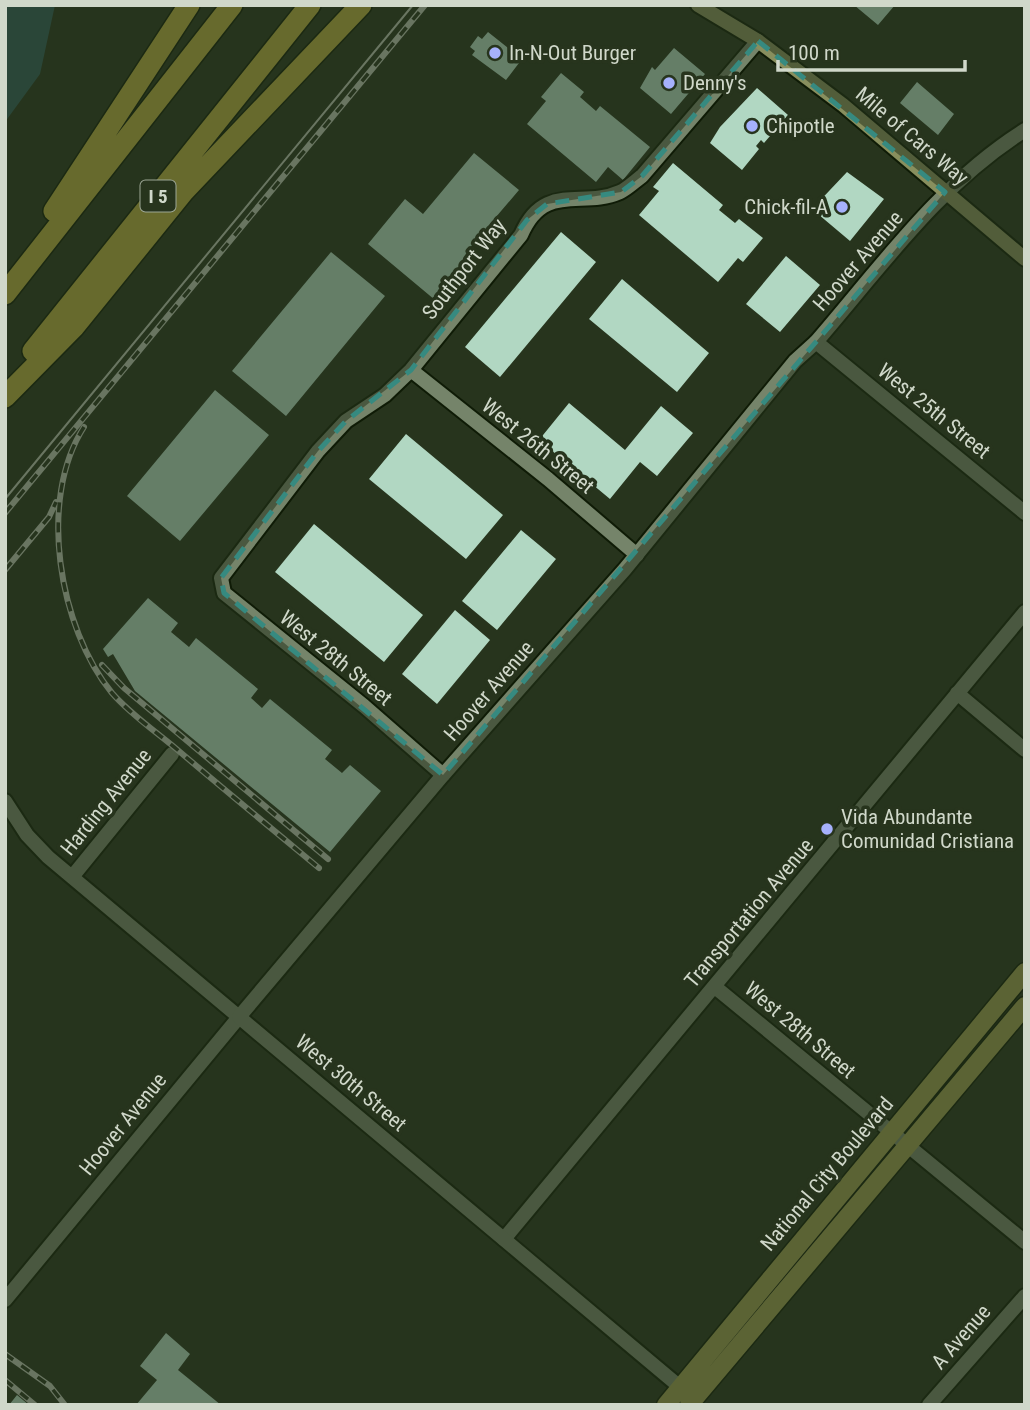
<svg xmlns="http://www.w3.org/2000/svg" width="1030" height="1410" viewBox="0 0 1030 1410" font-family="'Roboto Condensed',sans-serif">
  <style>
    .water { fill: #305c5a }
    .building { fill: #b1d7c2 }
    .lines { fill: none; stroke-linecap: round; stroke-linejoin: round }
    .minor-casing { stroke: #0f1b06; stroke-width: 18 }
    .tertiary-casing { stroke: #0f1b06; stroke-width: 18 }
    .secondary-casing { stroke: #0f1b06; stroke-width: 18 }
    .primary-casing { stroke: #0f1b06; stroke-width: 21 }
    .motorway-casing { stroke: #0f1b06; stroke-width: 24 }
    .minor { stroke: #75846a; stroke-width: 14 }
    .tertiary { stroke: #75846a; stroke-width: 14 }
    .secondary { stroke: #888f5e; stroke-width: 14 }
    .primary { stroke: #9b9b51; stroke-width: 18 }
    .motorway { stroke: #b5aa41; stroke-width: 21 }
    .tram { stroke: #bac3b4; stroke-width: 2 }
    .rail-casing { stroke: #bac3b4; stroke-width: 6 }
    .rail { stroke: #27341d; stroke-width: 3.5; stroke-dasharray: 10; stroke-linecap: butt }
    .marked { fill: none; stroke: #368a80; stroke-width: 5; stroke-dasharray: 14 9; stroke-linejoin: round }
    .poi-dot { fill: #a6b1fc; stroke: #27341d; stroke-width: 2.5 }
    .labels { text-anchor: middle; stroke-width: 7; stroke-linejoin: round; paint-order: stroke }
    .shield { fill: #27341d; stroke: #9da796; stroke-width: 2 }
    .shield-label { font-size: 19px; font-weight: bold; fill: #d0d8ca }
    .poi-label { font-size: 21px; fill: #d0d8ca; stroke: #27341d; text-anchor: start }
    .street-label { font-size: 21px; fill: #d0d8ca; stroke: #27341d }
  </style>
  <rect width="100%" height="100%" fill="#27341d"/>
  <path class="water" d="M5,5h50l-15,69 -35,48z"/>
  <path class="building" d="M854,5h41l-17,20z
    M488,32l34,27 -16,21 -34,-25 3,-4 -5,-4 8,-11 4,3z
    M674,48l31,26 -34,40 -31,-26 12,-21 3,3z
    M561,73l23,19 -4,5 16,14 4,-5 50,41 -27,33 -15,-13 -12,15 -69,-58 19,-23 -5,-4z
    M917,82l37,32 -16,21 -38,-32z
    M757,88l31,27 -24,28 -3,-3 -5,6 3,3 -17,21 -32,-27 10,-16z
    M474,153l45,37 -52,61 11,9 -37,45 -73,-61 37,-45 18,15z
    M673,163l50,42 -4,5 16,13 4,-4 24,19 -20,24 -5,-4 -20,24 -79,-67 20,-24 -6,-4z
    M847,172l37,27 -34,42 -38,-32z
    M561,232l35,30 -96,115 -35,-30z
    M331,252l54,44 -99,120 -54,-45z
    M786,256l34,29 -40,47 -34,-28z
    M622,279l87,74 -32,39 -88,-73z
    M215,390l54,45 -89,106 -53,-45z
    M569,403l56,47 36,-44 32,27 -36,43 -17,-14 -30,37 -71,-59z
    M406,434l97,81 -37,44 -97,-80z
    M314,524l109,91 -39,47 -109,-90z
    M521,530l35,29 -59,71 -35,-29z
    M148,598l30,25 -7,9 18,15 7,-9 62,51 -7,9 11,10 8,-9 62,51 -7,9 17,14 8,-8 31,26 -51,61 -195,-161 -22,-37 -5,3 -5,-8z
    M455,610l35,30 -53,64 -35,-30z
    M166,1333l24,21 -12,16 43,35h-85l21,-25 -17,-14z
    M17,1395l12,10h-20z"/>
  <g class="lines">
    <defs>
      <path id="minor" d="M816,342l209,171
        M411,370l137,109 89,76
        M957,693l68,57
        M443,775l-79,-69 -140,-113 -3,-15 97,-127 28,-30 39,-26 26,-25 110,-135c23,-54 61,-26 99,-43 7,-3 15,-11 22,-16l116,-135
        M5,801l22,34 21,22 191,160 -234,283
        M72,877l100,-123
        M715,987l310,255
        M504,1239l521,-627
        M929,1405l96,-109"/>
      <path id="tertiary" d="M680,1387l-441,-370 204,-242 182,-206 170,-208 21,-19c65,-75 124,-159 209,-212"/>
      <path id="secondary" d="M698,5l60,36 85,64 182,154"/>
      <path id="primary" d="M666,1405l359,-433
        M689,1405l336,-399"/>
      <path id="motorway" d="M54,211l135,-206
        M5,294l227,-289
        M33,351l277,-346
        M5,397l69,-70 110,-136 177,-186"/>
    </defs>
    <use href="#minor" class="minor-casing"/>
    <use href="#tertiary" class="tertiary-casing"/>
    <use href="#secondary" class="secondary-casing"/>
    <use href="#primary" class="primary-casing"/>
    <use href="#motorway" class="motorway-casing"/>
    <use href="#minor" class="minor"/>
    <use href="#tertiary" class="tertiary"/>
    <use href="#secondary" class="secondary"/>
    <use href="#primary" class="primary"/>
    <use href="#motorway" class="motorway"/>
    <path class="tram" d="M5,499l408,-494"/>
    <defs>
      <path id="rail" d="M84,427c-47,73 -25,201 28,266 19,22 46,40 68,59 46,39 92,77 139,116
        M5,513l420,-508
        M5,570l44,-53 7,-15
        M102,665l22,23 204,171
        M5,1354l45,32 15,19
        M5,1380l30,25"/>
    </defs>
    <use href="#rail" class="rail-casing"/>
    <use href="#rail" class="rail"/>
  </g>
  <path d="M0 0H1030V1410H0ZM758,41l187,151 -502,583 -219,-182 -3,-15 97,-127 28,-30 65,-51 116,-150 20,-16 74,-12 21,-16z" fill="#27341d" fill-opacity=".55" fill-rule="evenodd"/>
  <path class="marked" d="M758,41l187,151 -502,583 -219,-182 -3,-15 97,-127 28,-30 65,-51 116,-150 20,-16 74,-12 21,-16z"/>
  <g class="poi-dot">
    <circle cx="495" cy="53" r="7"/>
    <circle cx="669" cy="83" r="7"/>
    <circle cx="752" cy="126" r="7"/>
    <circle cx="842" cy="207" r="7"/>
    <circle cx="827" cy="829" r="7"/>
  </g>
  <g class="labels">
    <rect class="shield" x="140.5" y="180.5" width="35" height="31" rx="5"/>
    <g class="shield-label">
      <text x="158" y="203">I 5</text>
    </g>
    <g class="poi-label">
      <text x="509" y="60">In-N-Out Burger</text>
      <text x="683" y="90">Denny's</text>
      <text x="766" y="133">Chipotle</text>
      <text x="828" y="214" text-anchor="end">Chick-fil-A</text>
      <text x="841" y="824">Vida Abundante<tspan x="841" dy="24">Comunidad Cristiana</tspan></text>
    </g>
    <g class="street-label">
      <text transform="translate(912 136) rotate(40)" y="7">Mile of Cars Way</text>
      <text transform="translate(858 261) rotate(-49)" y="7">Hoover Avenue</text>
      <text transform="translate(464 269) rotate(-52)" y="7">Southport Way</text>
      <text transform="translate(934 411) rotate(39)" y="7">West 25th Street</text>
      <text transform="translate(538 446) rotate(39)" y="7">West 26th Street</text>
      <text transform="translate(336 658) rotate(39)" y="7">West 28th Street</text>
      <text transform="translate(489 691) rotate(-49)" y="7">Hoover Avenue</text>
      <text transform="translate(106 802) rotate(-51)" y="7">Harding Avenue</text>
      <text transform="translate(749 913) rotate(-50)" y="7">Transportation Avenue</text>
      <text transform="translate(800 1030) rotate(40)" y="7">West 28th Street</text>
      <text transform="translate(351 1083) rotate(40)" y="7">West 30th Street</text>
      <text transform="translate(123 1124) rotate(-51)" y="7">Hoover Avenue</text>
      <text transform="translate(827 1174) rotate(-50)" y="7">National City Boulevard</text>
      <text transform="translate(961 1337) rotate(-49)" y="7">A Avenue</text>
    </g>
  </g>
  <rect width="1030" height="1410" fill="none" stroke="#d0d8ca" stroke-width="14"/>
  <path d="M778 60v10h187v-10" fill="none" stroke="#d0d8ca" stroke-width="3.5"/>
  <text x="788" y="60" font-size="21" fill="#d0d8ca" stroke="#27341d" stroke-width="5" paint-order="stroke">100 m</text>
</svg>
